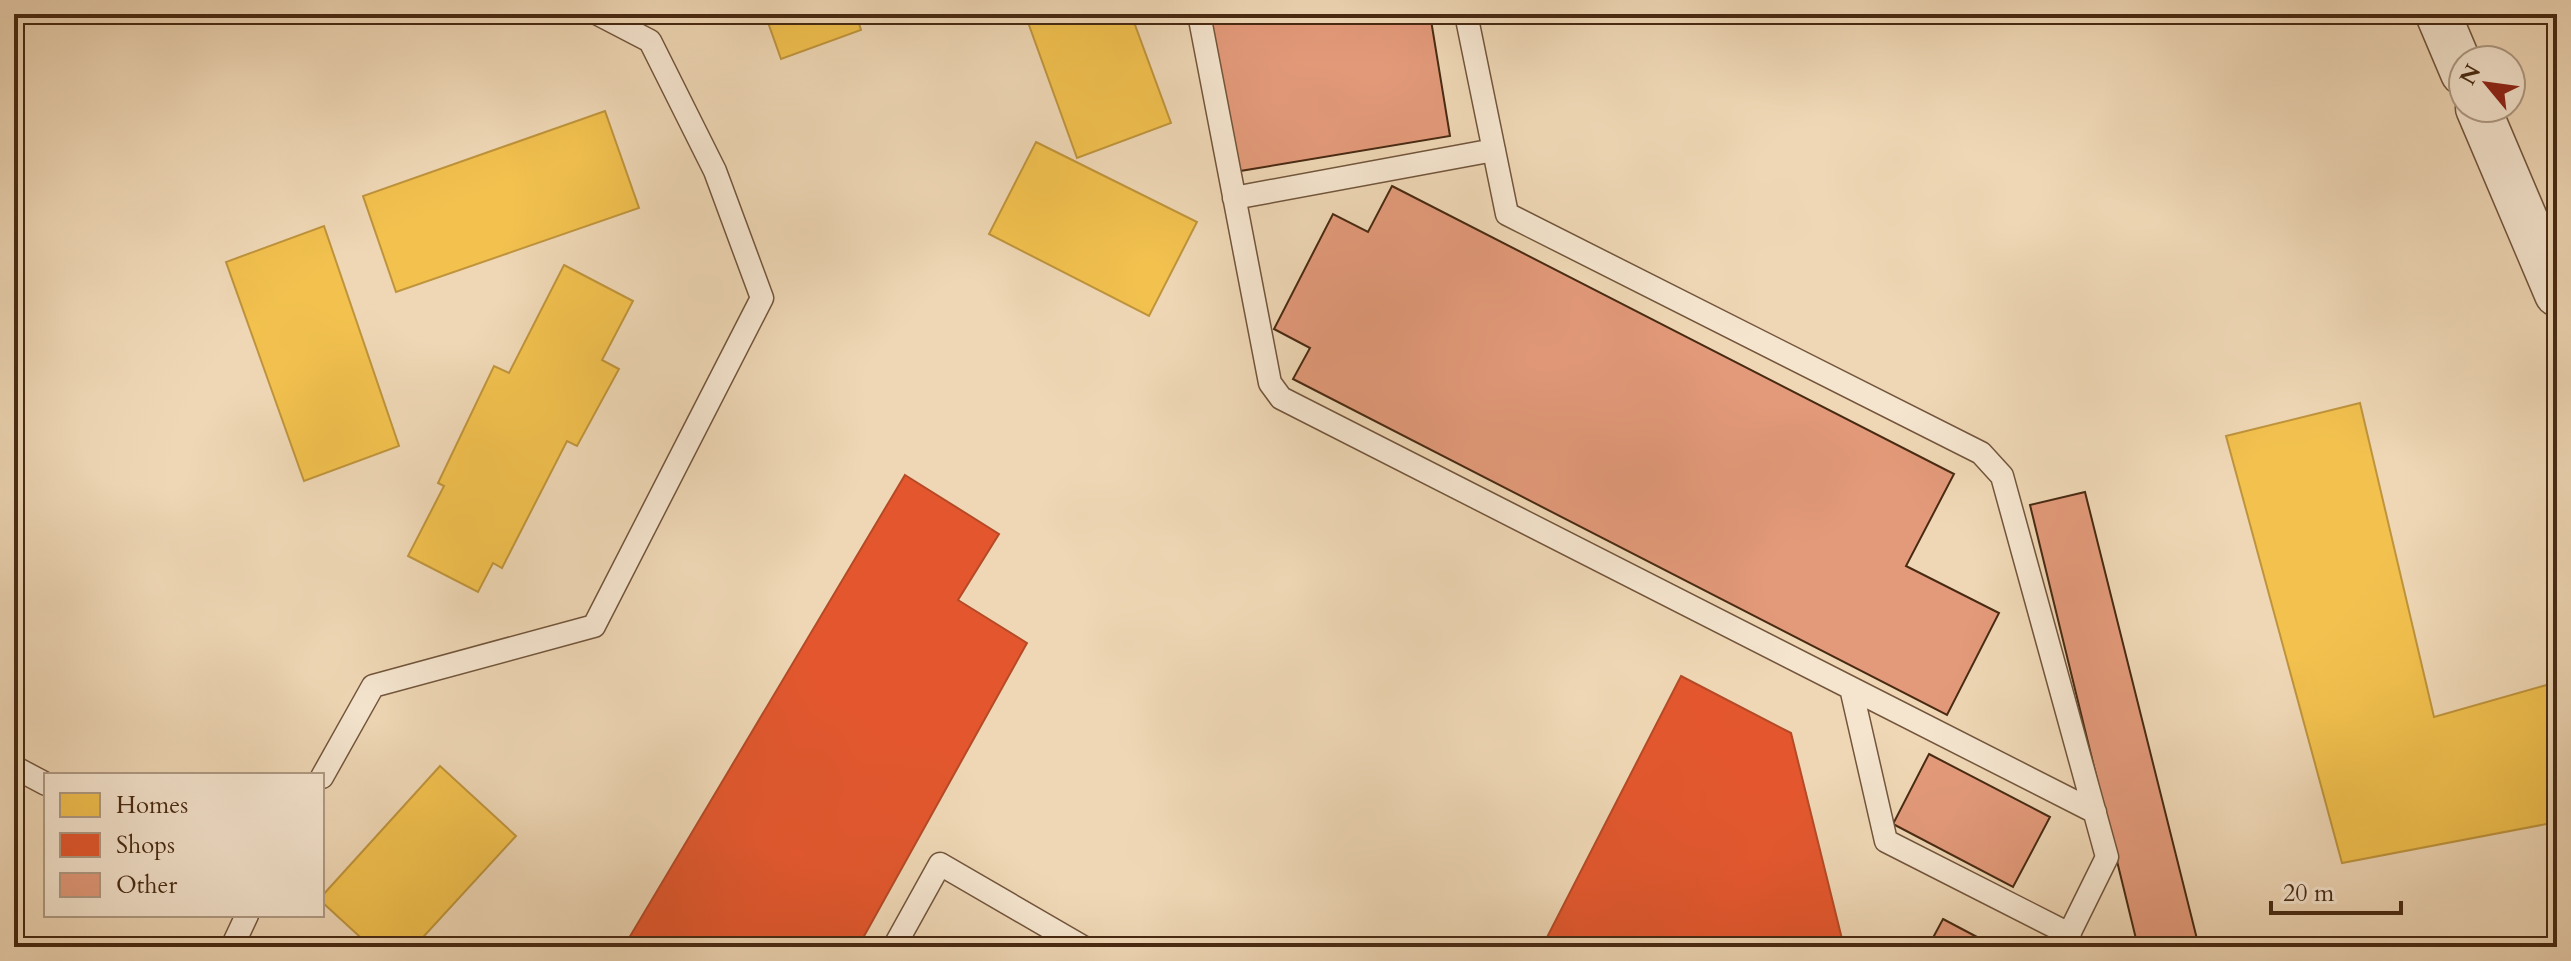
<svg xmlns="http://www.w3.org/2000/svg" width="2571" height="961" viewBox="0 0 2571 961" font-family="Cardo,serif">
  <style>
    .homes { fill: #f2c14e; stroke: #bf943c; stroke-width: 2 }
    .shops { fill: #e4572e; stroke: #b54a26; stroke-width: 2 }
    .building { fill: #e39a7a; stroke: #482a12; stroke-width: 2 }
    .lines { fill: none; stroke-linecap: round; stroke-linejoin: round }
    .lane-casing { stroke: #72553b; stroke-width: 25 }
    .street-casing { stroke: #72553b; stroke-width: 47 }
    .lane { stroke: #f5e5cf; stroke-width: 22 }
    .street { stroke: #f5e5cf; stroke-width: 44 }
  </style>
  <rect width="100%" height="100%" fill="#efd7b5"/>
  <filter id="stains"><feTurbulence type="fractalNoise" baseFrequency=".0025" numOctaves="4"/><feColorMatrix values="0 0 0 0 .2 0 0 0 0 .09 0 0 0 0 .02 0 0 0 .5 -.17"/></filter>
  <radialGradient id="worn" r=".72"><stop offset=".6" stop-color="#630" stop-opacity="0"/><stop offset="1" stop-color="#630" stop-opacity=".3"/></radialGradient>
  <path class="homes" d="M765,14h91l5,16 -80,29z
    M1025,14h106l40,109 -94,35z
    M605,111l34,97 -243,84 -33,-96z
    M1036,142l161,80 -48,94 -160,-82z
    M324,226l75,220 -95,35 -78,-219z
    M564,265l69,36 -31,59 17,9 -42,77 -10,-5 -65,127 -9,-5 -15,29 -70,-36 36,-70 -6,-3 56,-117 15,7z
    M2360,403l74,314 123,-35v140l-215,41 -116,-427z
    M440,766l76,70 -102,111h-43l-49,-45v-6z"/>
  <path class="shops" d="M905,475l94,59 -41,66 69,43 -169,304h-211l-18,-9z
    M1681,676l110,57 53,214h-302z"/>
  <path class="building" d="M1208,14h222l20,122 -216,36z
    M1392,186l562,288 -48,92 93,47 -52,102 -654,-336 17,-31 -36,-19 59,-115 35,18z
    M2085,492l114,455h-61l-108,-442z
    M1929,754l121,63 -37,70 -120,-63z
    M1943,919l53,28h-68z"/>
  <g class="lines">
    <defs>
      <path id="lane" d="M1199,14l71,369 11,15 570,290 35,153 183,93
        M1466,14l41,200 474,239 21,23 105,381 -38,77 3,12
        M1234,198l260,-48
        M1851,688l244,124
        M14,767l32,17
        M322,777l51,-91 221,-60 168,-328 -47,-127 -65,-130 -52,-27
        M232,947l15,-32
        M894,947l46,-83 143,83"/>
      <path id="street" d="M2438,14l25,59
        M2478,108l79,186"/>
    </defs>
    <use href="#lane" class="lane-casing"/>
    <use href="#street" class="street-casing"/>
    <use href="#lane" class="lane"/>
    <use href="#street" class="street"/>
  </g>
  <rect width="2571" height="961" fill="none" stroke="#efd7b5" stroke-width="48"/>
  <rect x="16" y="16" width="2539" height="929" fill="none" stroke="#482a12" stroke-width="4"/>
  <rect x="24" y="24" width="2523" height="913" fill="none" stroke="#482a12" stroke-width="2"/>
  <rect x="44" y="773" width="280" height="144" fill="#f5e5cf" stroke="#b09a83" stroke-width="2"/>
  <rect x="60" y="793" width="40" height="24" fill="#f2c14e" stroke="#b09a83" stroke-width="2"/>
  <text x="116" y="813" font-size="24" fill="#482a12">Homes</text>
  <rect x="60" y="833" width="40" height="24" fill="#e4572e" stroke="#b09a83" stroke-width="2"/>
  <text x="116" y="853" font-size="24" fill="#482a12">Shops</text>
  <rect x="60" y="873" width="40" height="24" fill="#e39a7a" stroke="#b09a83" stroke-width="2"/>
  <text x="116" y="893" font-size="24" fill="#482a12">Other</text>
  <g transform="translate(2487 84) rotate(299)"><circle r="38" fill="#f5e5cf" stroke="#b09a83" stroke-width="2"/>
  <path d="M0-6L14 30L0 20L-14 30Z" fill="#8f2418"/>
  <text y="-12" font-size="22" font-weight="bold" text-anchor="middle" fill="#482a12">N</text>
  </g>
  <path d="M2271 901v12h130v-12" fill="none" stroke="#482a12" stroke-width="4"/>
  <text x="2283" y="901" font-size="24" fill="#482a12" stroke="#f5e5cf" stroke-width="6" paint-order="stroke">20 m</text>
  <rect width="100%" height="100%" filter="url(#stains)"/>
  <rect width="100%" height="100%" fill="url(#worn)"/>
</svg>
